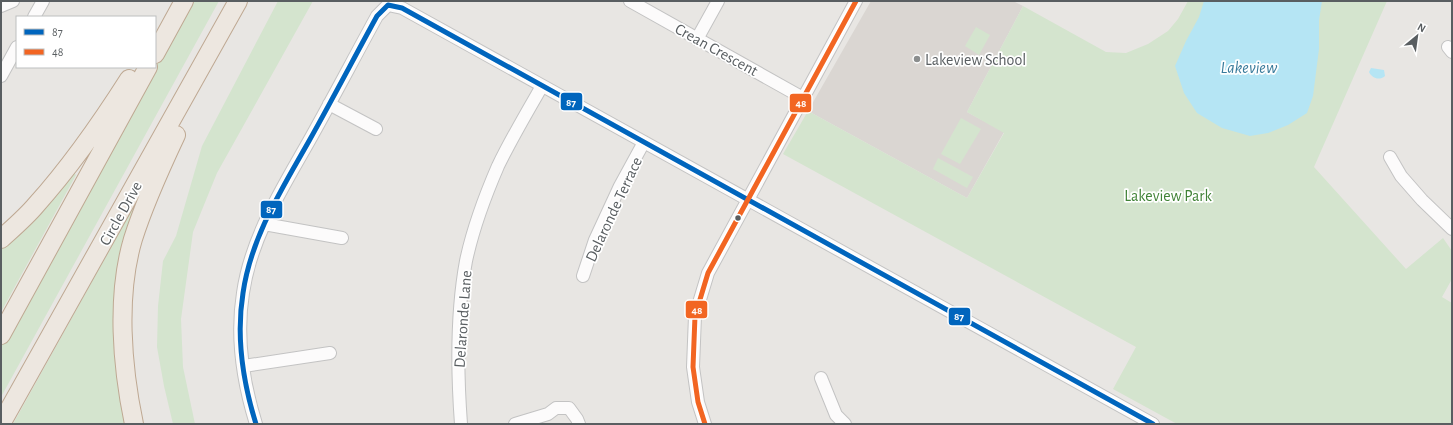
<svg xmlns="http://www.w3.org/2000/svg" width="1453" height="425" viewBox="0 0 1453 425" font-family="'Alegreya Sans',sans-serif">
  <style>
    .education { fill: #dad6d2 }
    .green { fill: #d4e4ce }
    .water { fill: #b5e5f4 }
    .lines { fill: none; stroke-linecap: round; stroke-linejoin: round }
    .minor-casing { stroke: #c3c3c3; stroke-width: 14 }
    .highway-casing { stroke: #bea892; stroke-width: 20 }
    .minor { stroke: #fcfbfb; stroke-width: 12 }
    .highway { stroke: #ede7e0; stroke-width: 18 }
    .bus-1-casing { stroke: #fff; stroke-width: 8 }
    .bus-2-casing { stroke: #fff; stroke-width: 8 }
    .bus-1 { stroke: #0065bd; stroke-width: 5 }
    .bus-2 { stroke: #f26522; stroke-width: 5 }
    .poi-dot { fill: #8b8e8e; stroke: #fff; stroke-width: 1.5 }
    .bus-dot { fill: #595e61; stroke: #fff; stroke-width: 1.5 }
    .labels { text-anchor: middle; stroke-width: 3.5; stroke-linejoin: round; paint-order: stroke }
    .street-label { font-size: 16px; fill: #595e61; stroke: #fff }
    .poi-label { font-size: 16px; fill: #595e61; stroke: #fff; text-anchor: start }
    .park-label { font-size: 16px; fill: #408236; stroke: #fff }
    .water-label { font-size: 17px; font-style: italic; fill: #397b9b; stroke: #fff }
    .line-badge { stroke: #fff; stroke-width: 1.5 }
    .badge-label { font-size: 11px; text-anchor: middle; font-weight: bold; fill: #fff }
  </style>
  <rect width="100%" height="100%" fill="#e8e6e3"/>
  <path class="education" d="M871,1h142l10,5 -56,106 37,20 -37,66 -159,-87z"/>
  <path class="green" d="M192,1h27l-218,396v-56z
    M278,1h35l-96,172 -24,59 -12,87 2,48 12,57h-22l-9,-38 -7,-39 1,-41 5,-45 13,-25 26,-90z
    M1188,1h199l-73,166 92,102 37,-31 9,13v28l-10,18 10,6v121h-275l-64,-35 23,-42 -353,-193 25,-43 159,87 37,-65 -37,-21 56,-106 83,46 20,1 22,-9 20,-13 10,-12z
    M976,27l14,8 -11,20 -14,-9z
    M961,118l20,11 -21,35 -19,-10z
    M938,158l35,19 -6,11 -34,-19z
    M74,173l2,2 -75,137v-65z
    M136,202l-6,24 -15,104 1,38 11,56h-114z"/>
  <path class="water" d="M1204,1h118l-3,19v29l-6,47 -6,17 -19,12 -20,8 -18,3 -28,-8 -25,-15 -13,-20 -9,-27 11,-25 13,-24z
    M1371,68l13,2 1,6c-6,5 -13,2 -16,-4z"/>
  <g class="lines">
    <defs>
      <path id="minor" d="M630,1l173,97
        M1,6l12,-5
        M34,17l9,-16
        M697,39l21,-38
        M1448,47l4,5
        M1,76l16,-29
        M329,104l47,25
        M1390,157l11,19 21,24 30,29
        M264,224l78,14
        M583,276l12,-36 25,-54 24,-44
        M244,366l86,-13
        M821,378l15,37 9,9
        M256,424c-13,-42 -20,-88 -13,-131 8,-56 39,-104 66,-152 23,-41 45,-83 68,-125l11,-11 14,3 751,416
        M461,424c-4,-54 -5,-109 5,-163 7,-33 19,-65 32,-95 13,-27 29,-54 44,-80
        M515,424l33,-10 8,-6h13l8,11 2,5
        M705,424l-7,-22 -5,-35 2,-51 13,-43 148,-272"/>
      <path id="highway" d="M155,54l29,-53
        M1,239c12,-11 25,-22 35,-34 35,-39 65,-82 93,-126
        M1,335l147,-268
        M1,424l237,-423
        M134,424c-12,-57 -18,-128 -1,-185 11,-35 27,-70 43,-104"/>
    </defs>
    <use href="#minor" class="minor-casing"/>
    <use href="#highway" class="highway-casing"/>
    <use href="#minor" class="minor"/>
    <use href="#highway" class="highway"/>
    <defs>
      <path id="bus-1" d="M256,424c-13,-42 -20,-88 -13,-131 8,-56 39,-104 66,-152 23,-41 45,-83 68,-125l11,-11 14,3 751,416"/>
      <path id="bus-2" d="M705,424l-7,-22 -5,-35 2,-51 13,-43 148,-272"/>
    </defs>
    <use href="#bus-1" class="bus-1-casing"/>
    <use href="#bus-2" class="bus-2-casing"/>
    <use href="#bus-1" class="bus-1"/>
    <use href="#bus-2" class="bus-2"/>
  </g>
  <circle class="poi-dot" cx="917" cy="59" r="4"/>
  <circle class="bus-dot" cx="738" cy="218" r="3.5"/>
  <g class="labels">
    <g class="street-label">
      <text transform="translate(717 49) rotate(29)" y="6">Crean Crescent</text>
      <text transform="translate(613 209) rotate(-65)" y="6">Delaronde Terrace</text>
      <text transform="translate(120 213) rotate(-61)" y="6">Circle Drive</text>
      <text transform="translate(462 319) rotate(-86)" y="6">Delaronde Lane</text>
    </g>
    <g class="poi-label">
      <text x="925" y="65">Lakeview School</text>
    </g>
    <g class="park-label">
      <text x="1168" y="201">Lakeview Park</text>
    </g>
    <g class="water-label">
      <text x="1249" y="73">Lakeview</text>
    </g>
  </g>
  <g class="line-badge">
    <rect x="560" y="92" width="23" height="19" rx="4" fill="#0065bd"/>
    <rect x="789" y="93" width="23" height="20" rx="4" fill="#f26522"/>
    <rect x="260" y="200" width="23" height="19" rx="4" fill="#0065bd"/>
    <rect x="685" y="300" width="23" height="19" rx="4" fill="#f26522"/>
    <rect x="948" y="307" width="23" height="19" rx="4" fill="#0065bd"/>
  </g>
  <g class="badge-label">
    <text x="571" y="106">87</text>
    <text x="801" y="107">48</text>
    <text x="271" y="213">87</text>
    <text x="697" y="314">48</text>
    <text x="959" y="320">87</text>
  </g>
  <rect width="1453" height="425" fill="none" stroke="#595e61" stroke-width="4"/>
  <rect x="16" y="16" width="140" height="52" fill="#ffffff" stroke="#bdbfc0"/>
  <rect x="24" y="29" width="20" height="6" fill="#0065bd" stroke="#bdbfc0"/>
  <text x="52" y="36" font-size="12" fill="#595e61">87</text>
  <rect x="24" y="49" width="20" height="6" fill="#f26522" stroke="#bdbfc0"/>
  <text x="52" y="56" font-size="12" fill="#595e61">48</text>
  <g transform="translate(1417 36) rotate(29)" stroke="#ffffff" stroke-width="3" paint-order="stroke">
  <path d="M0-3L7 15L0 10L-7 15Z" fill="#595e61"/>
  <text y="-6" font-size="11" font-weight="bold" text-anchor="middle" fill="#595e61">N</text>
  </g>
</svg>
